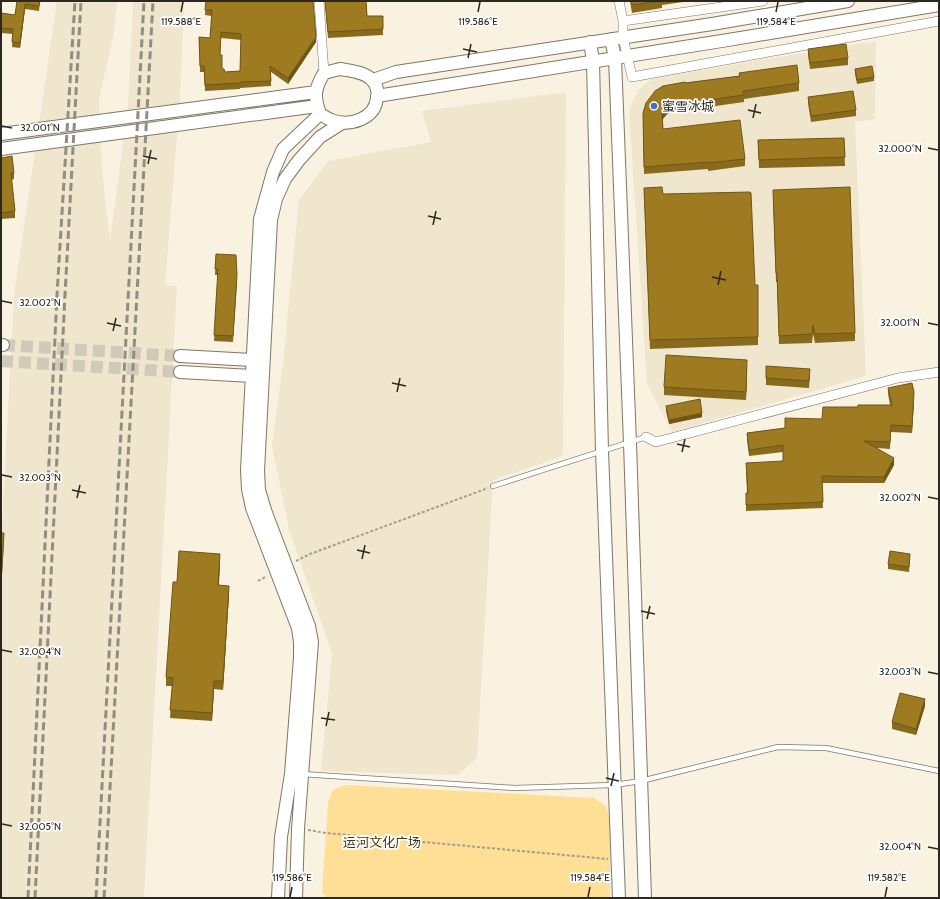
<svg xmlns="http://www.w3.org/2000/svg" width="940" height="899" viewBox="0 0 940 899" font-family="Cabin,'Noto Sans SC',sans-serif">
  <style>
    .built { fill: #f0e5cd }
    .green { fill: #ffde95 }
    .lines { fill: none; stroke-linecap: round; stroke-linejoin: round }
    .secondary-tunnel { stroke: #d0cabb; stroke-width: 12; stroke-dasharray: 12 6; stroke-linecap: butt }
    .lane-casing { stroke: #7e7768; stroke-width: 6 }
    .street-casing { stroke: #7e7768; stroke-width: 10 }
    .secondary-casing { stroke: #7e7768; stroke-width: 14 }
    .path { stroke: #a39e91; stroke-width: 2; stroke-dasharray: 3 2; stroke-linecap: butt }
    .lane { stroke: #fff; stroke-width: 4.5 }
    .street { stroke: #fff; stroke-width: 9 }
    .secondary { stroke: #fff; stroke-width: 12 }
    .rail { stroke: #928d81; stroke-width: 3; stroke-dasharray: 8 4; stroke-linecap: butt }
    .wall { fill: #886a1c; fill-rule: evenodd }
    .shaded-wall { fill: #6f5616 }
    .building { fill: #9e7b20; stroke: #6f5616; fill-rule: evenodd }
    .ticks { fill: none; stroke: #2b2822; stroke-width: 1.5 }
    .poi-dot { fill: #436adc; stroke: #fff; stroke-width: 1.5 }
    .labels { text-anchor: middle; stroke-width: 3.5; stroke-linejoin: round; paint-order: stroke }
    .poi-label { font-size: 13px; fill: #2b2822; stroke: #fff; text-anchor: start }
    .park-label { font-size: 13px; fill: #443510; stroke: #fff }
    .ticks-label { font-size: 10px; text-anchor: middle; fill: #2b2822; stroke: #fff; stroke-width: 3.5; stroke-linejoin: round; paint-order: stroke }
  </style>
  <rect width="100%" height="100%" fill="#f9f2e1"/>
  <path class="built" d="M57,1h60l-3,33 -15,64 3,73 8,69 18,-133 5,-106h51l-4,97 -15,187 12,1 -33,612h-143v-353l13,-250z
    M876,42l-1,77 -20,3 11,254 -194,56 -25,-49 -18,-273 9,-20 14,-11 202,-35z
    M566,92l-3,364 -70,24 -16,278 -19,17 -137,-4 11,-117 -43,-125 -17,-83 11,-83 16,-163 29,-39 103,-19 -9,-31z"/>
  <path class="green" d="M345,785l249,13 12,8 4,14v78h-283l-5,-6 6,-90 5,-12z"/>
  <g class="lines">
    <path class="secondary-tunnel" d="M3,345l177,11
      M1,361l179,11"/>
    <defs>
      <path id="lane" d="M493,486l153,-49
        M302,774l212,14 100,-3 27,-4 137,-34 48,1 113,23"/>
      <path id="street" d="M319,1l5,72
        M619,1l4,20
        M763,1l-140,20v16l9,40 307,-56
        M646,437l10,5 242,-64 41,-6"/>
      <path id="secondary" d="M611,39l4,19 15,385 15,455
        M590,42l3,19 9,390 17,447
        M340,69c11,2 25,3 32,11 5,5 6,12 5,18 -2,21 -27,29 -46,22 -3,-1 -7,-4 -11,-6 -6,-18 -6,-24 4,-41z
        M373,80l23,-8 316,-48 136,-23
        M377,96c187,-30 375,-59 562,-91
        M1,134l315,-42
        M1,149l316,-43
        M1,345h2
        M180,372l72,4 11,-6 -11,-10 -72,-4
        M278,898l3,-61 10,-63 9,-116v-16l-2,-14 -46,-120 -4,-19 -1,-19 13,-251 13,-47 10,-23 37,-35
        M296,898l2,-69 14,-187 -3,-16 -43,-113 -7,-23 -1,-19 13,-251 5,-21 9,-20 14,-19 21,-23 22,-14"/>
    </defs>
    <use href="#lane" class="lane-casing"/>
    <use href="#street" class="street-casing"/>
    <use href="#secondary" class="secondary-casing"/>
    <path class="path" d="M296,561l14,-7 178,-66
      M258,581l9,-5
      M308,830l18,3 282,26"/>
    <use href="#lane" class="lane"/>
    <use href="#street" class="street"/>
    <use href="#secondary" class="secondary"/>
    <path class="rail" d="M28,898l29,-603 18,-294
      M35,898l30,-603 16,-294
      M96,898l48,-897
      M104,898l49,-897"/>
  </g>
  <path class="wall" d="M17,1h23l-1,10 -14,-2 -5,39 -8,-1 1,-13 -12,-1v-20l14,2z
    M206,1l110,41 -28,42 -17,-12v14l-31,2v1l-35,2 -1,-19h-4l-1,-35 11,1 2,-22 -7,-1zM221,38l20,2 -1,31 -15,1 -3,-3 -2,-14z
    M325,1h41l1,15h16v19l-55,3z
    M630,1h60l-28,4v3l-30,5z
    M808,49l40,9v7l-38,4 -2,-14z
    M855,69l19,8v4l-17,3 -2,-10z
    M739,73l60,10v8l-55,8v3l-57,8v-1l-13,1 -7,4 -5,6 1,9 82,30v7l-37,5v-2l-64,5 -1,-53 42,-38 54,-7z
    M808,97l48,13v6l-45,6 -3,-19z
    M844,138l1,28 -86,2 -1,-28z
    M1,158l13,15v6l-3,1 4,31v7l-14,1z
    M644,188l19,6 92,91h3v60l-108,4z
    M773,198l82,135v8l-40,2 -2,-9 -1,9 -33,1 -2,-62h-1z
    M216,254l21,27 -4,61 -19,-1 4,-66h-3z
    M747,368l-1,32 -82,-5v-8z
    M810,376l-1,12 -43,-3v-7z
    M888,388l26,11 -2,34 -21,-1 -1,17 -13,-1 17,17 -10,18h-62l1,25 -77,3v-18h1l-1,-24 37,-8v-9l-34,4 -2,-16v-7l38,-5 37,-9 36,-12 32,-2 -2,-11z
    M666,406l36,11 -33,7 -3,-13z
    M910,558l-1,14 -21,-3v-5z
    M220,563l-1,22 10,9 -6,96 -9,-1 -2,32 -42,-3 2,-32h-6v-9l11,-95z
    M925,706l-9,29 -24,-6v-7z"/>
  <path class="shaded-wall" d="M25,4v5l-5,39v-5z
    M316,37v5l-28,42v-6z
    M674,102v8l-7,4 -5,6v-7l5,-7z
    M747,360v8l-1,32v-8z
    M914,392v7l-2,34v-7z
    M702,413v4l-33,7v-4z
    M894,458v7l-10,18v-6z
    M4,533v8l-3,50v-8z
    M220,554v9l-2,30v-8z
    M229,586v8l-6,96v-9z
    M214,681v8l-2,32v-8z
    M925,699v7l-9,29v-6z"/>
  <path class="building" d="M17,1h23l-1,5 -14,-2 -5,39 -8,-1 1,-13 -12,-1v-15l14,2z
    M206,1h107l3,36 -28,41 -18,-12 1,15 -31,1v1l-35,2 -1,-19h-4l-1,-29 11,1 2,-28h-7zM221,32l20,2 -1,37 -15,1 -1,-3h-2v-14h-2z
    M325,1h41l1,15h16v13l-55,3z
    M631,1h29l-28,4z
    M846,44l2,14 -38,5 -2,-14z
    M797,65l2,18 -56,8 1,4 -57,8v-1h-13l-7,4 -5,7 1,16 77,-9 5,39 -37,4v-1l-64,5 -1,-54 3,-10 9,-12 8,-5 22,-4v1l55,-7 -1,-3z
    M872,66l2,11 -17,3 -2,-11z
    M853,91l3,19 -45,6 -3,-19z
    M844,138l1,19 -86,3 -1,-20z
    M12,156l2,17h-3l4,38 -14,2v-55z
    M662,187l1,7 87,-2 1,1 4,92h3v52l-108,3 -6,-152z
    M850,187l5,146 -40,1 -2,-9 -1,9 -33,2 -2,-63h-1l-3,-83z
    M216,254l20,1 1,20 -4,61 -19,-1 4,-66h-3z
    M666,355l81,5 -1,32 -82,-5z
    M766,366l44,3 -1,12 -43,-3z
    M912,383l2,9 -2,34 -21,-1 -1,17 -26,-1 30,17 -10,19 -62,-1 1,26 -77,3v-12h2l-2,-30 37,-2v-16l-34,5 -2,-17 38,-5v-10l37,1 1,-12h35v-2h34l-4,-17z
    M700,399l2,14 -33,7 -3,-14z
    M1,533h3l-3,50z
    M179,551l41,3 -2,31 11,1 -6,95h-9l-2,32 -42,-3 3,-32 -7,-1 7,-95h4z
    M890,551l20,3 -1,13 -21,-3z
    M900,693l25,6 -9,30 -24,-7z"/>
  <path class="ticks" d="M181,12l2,-10M478,12l2,-10M776,12l2,-10M463,49l14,3M468,58l3,-14M748,110l13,3M753,118l3,-14M2,126l10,2M928,148l10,2M143,156l14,3M148,164l3,-14M428,216l13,3M433,225l3,-14M712,277l14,3M718,285l3,-14M2,301l10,2M107,323l14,3M928,323l10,2M113,331l3,-13M392,383l14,3M397,392l3,-14M677,444l13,3M682,452l3,-13M2,475l10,2M72,490l14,3M928,497l10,2M77,498l3,-13M357,550l13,3M362,559l3,-14M641,611l14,3M647,619l3,-13M2,650l10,2M928,672l10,2M321,718l14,2M326,726l3,-14M606,778l13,3M611,786l3,-13M2,824l10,2M928,847l10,2M290,897l2,-10M588,897l2,-10M885,897l2,-10"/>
  <circle class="poi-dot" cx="654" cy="106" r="4"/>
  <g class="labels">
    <g class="poi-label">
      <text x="662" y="111">蜜雪冰城</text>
    </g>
    <g class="park-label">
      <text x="382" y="847">运河文化广场</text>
    </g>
  </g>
  <g class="ticks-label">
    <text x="181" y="25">119.588°E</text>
    <text x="478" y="25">119.586°E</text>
    <text x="776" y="25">119.584°E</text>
    <text x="40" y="131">32.001°N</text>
    <text x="900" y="152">32.000°N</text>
    <text x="40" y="306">32.002°N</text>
    <text x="900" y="326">32.001°N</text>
    <text x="40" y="481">32.003°N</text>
    <text x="900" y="501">32.002°N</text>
    <text x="40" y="655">32.004°N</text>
    <text x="900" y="675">32.003°N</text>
    <text x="40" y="830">32.005°N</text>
    <text x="900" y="850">32.004°N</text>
    <text x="292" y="881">119.586°E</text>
    <text x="590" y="881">119.584°E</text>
    <text x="887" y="881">119.582°E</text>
  </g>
  <rect width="940" height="899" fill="none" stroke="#2b2822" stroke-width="4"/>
</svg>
